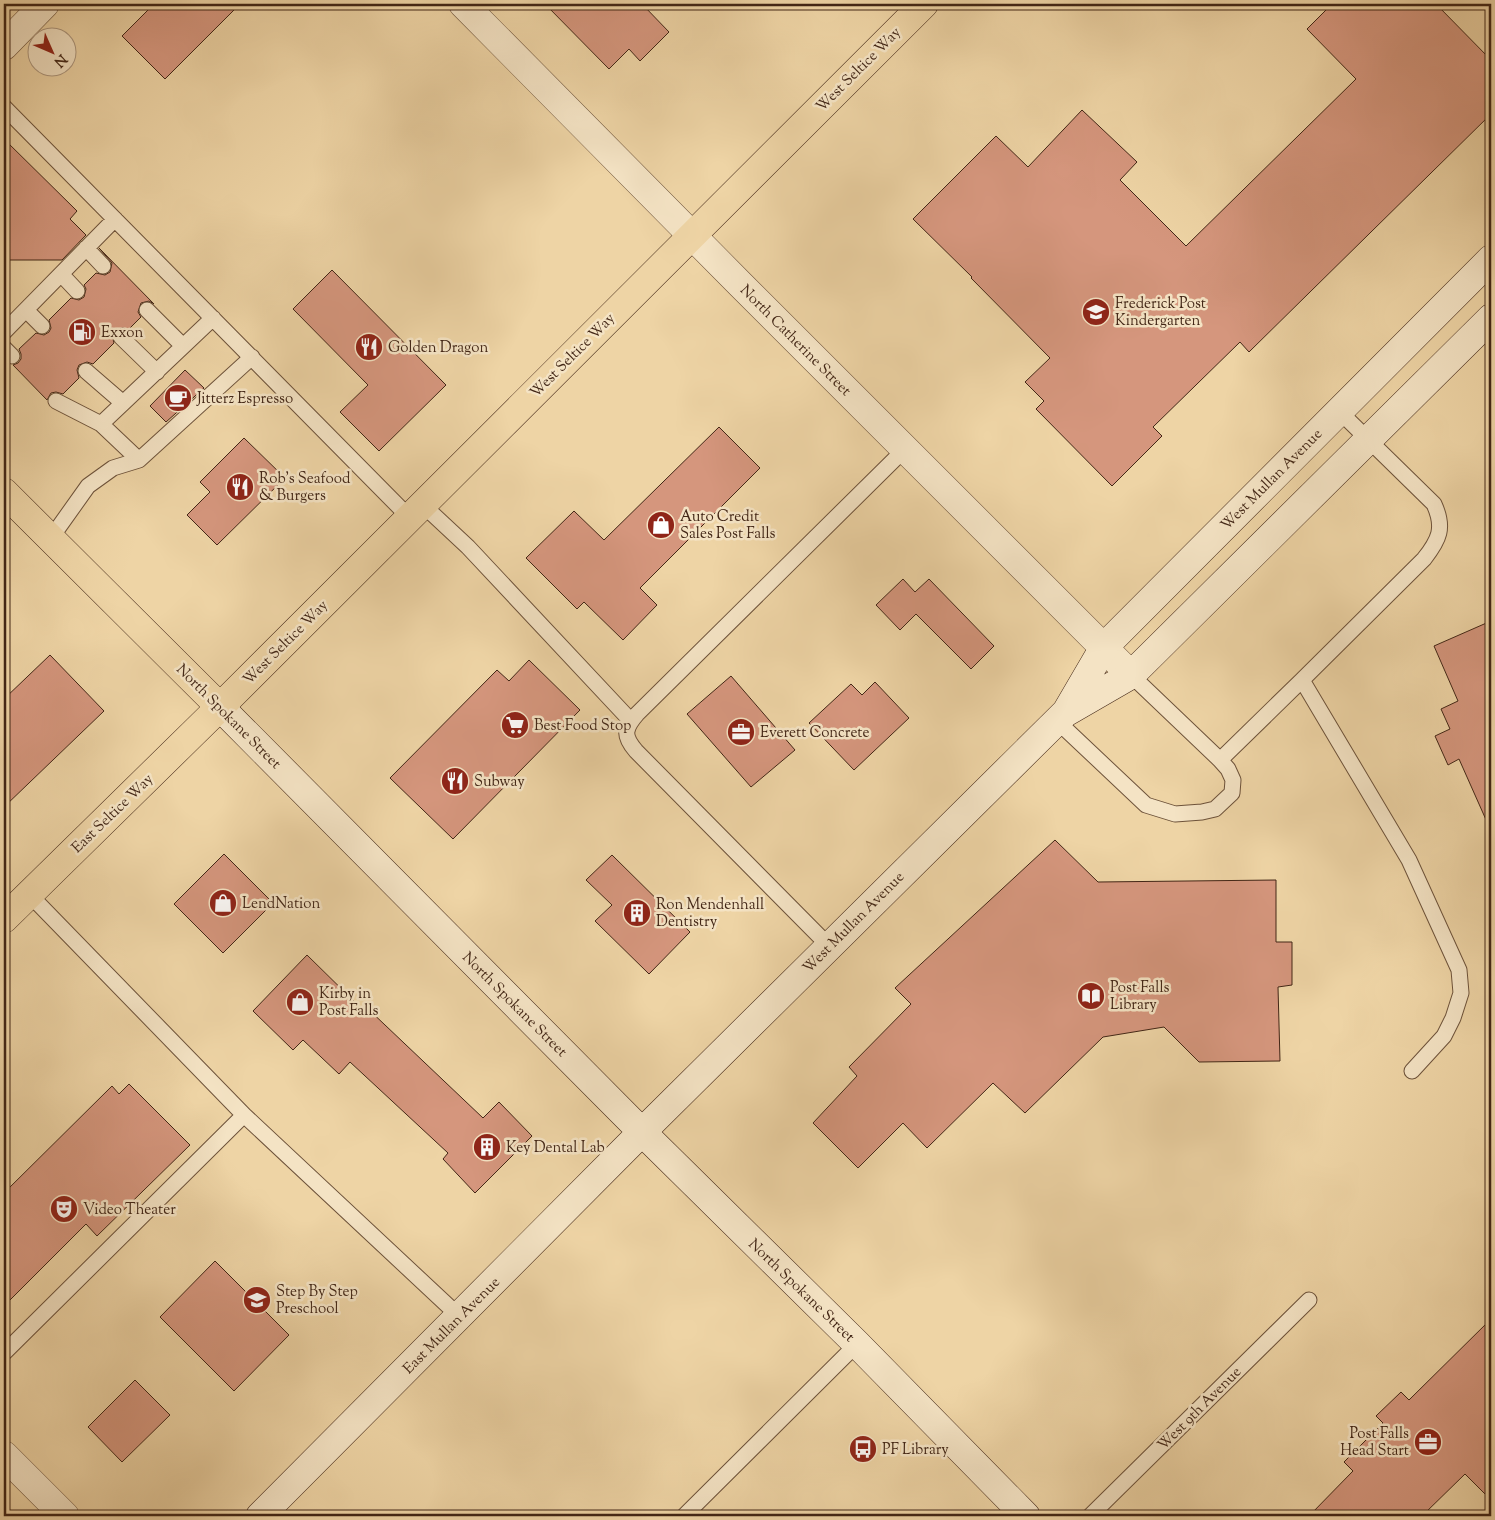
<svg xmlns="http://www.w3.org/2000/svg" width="1495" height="1520" viewBox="0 0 1495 1520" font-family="'Sorts Mill Goudy',serif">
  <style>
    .building { fill: #d5967d; stroke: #422616 }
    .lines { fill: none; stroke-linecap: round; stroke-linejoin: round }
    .lane-casing { stroke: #6d523a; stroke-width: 17 }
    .street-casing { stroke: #6d523a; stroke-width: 29 }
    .secondary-casing { stroke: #422616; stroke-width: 29 }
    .primary-casing { stroke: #422616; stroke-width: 29 }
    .lane { stroke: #f4e3c4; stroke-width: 15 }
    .street { stroke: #f4e3c4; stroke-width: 28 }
    .secondary { stroke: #f4e3c4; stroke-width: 28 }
    .primary { stroke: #eed4a5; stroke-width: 28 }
    .labels { text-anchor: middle; stroke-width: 5; stroke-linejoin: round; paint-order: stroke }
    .street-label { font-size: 15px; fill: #422616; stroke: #f4e3c4 }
    .poi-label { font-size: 15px; fill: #422616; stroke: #f4e3c4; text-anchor: start }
  </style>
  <rect width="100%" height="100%" fill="#eed4a5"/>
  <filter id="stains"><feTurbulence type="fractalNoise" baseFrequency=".004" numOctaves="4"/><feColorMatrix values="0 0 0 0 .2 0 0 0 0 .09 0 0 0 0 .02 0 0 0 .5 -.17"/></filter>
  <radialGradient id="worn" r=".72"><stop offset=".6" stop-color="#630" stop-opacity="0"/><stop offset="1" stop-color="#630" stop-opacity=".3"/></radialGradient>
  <path class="building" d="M154,4h86l-75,75 -43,-43z
    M545,4h97l27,28 -29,29 -11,-12 -20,20z
    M1332,4h104l55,56v54l-242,238 -9,-10 -87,85 9,9 -50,50 -76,-77 8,-8 -19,-19 25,-24 -79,-80 1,-1 -59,-58 83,-83 32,31 54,-57 55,52 -17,18 66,66 170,-167 -49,-50z
    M4,139l73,72 -7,8 16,16 -24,25h-58z
    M99,248l55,56 -5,-3 -8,2 -3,9 3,5 -13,13 -5,-2 -8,2 -3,5 2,8 -21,21 -6,-2 -8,3 -2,5 2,8 -16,16 -7,-2 -5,1 -4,7 -34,-35 5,-2 3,-4v-5l-2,-5 17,-16 8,2 5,-3 2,-4 -2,-8 22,-22 8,2 5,-3 2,-8 -2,-4 12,-12 9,2 5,-3 2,-9z
    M332,270l114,115 -67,66 -39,-39 28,-27 -75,-76z
    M185,370l19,18 -38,34 -16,-16z
    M719,427l41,41 -120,120 17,17 -34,35 -39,-38 -7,7 -51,-51 48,-47 30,29z
    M244,438l41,40 -68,67 -30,-30 23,-23 -10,-10z
    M903,579l12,13 14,-13 65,67 -23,23 -55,-55 -16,16 -24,-25z
    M1491,621v210l-32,-72 -11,6 -13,-29 15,-7 -9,-20 17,-8 -24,-55z
    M50,655l54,56 -100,96v-108z
    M529,660l51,50 -127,129 -63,-61 107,-108 12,11z
    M731,676l64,74 -44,37 -64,-73z
    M875,682l34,36 -55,52 -45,-47 42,-39 11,11z
    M1055,840l43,42 178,-2v62h16v43l-14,2 2,74 -81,1 -35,-35 -61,10 -78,76 -32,-30 -66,65 -24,-25 -45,45 -45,-45 44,-47 -8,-9 62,-63 -16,-16z
    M224,854l49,49 -50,50 -49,-49z
    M612,855l78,77 -41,42 -54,-53 17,-16 -26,-25z
    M307,955l55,54 3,-3 118,112 16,-16 33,34 -57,57 -32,-34 5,-6 -98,-91 -11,12 -36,-34 -10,10 -40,-39z
    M129,1084l61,61 -93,91 -11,-12 -82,82v-113l108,-107 7,8z
    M215,1261l74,74 -55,56 -74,-74z
    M1491,1319v181l-26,-26 -43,42h-113l44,-45 -9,-9 39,-39 -7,-7 25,-24 8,8z
    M135,1380l35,35 -48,47 -34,-35z"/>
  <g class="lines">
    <defs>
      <path id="lane" d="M4,107l406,411
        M86,248l17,18
        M61,274l16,17
        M26,310l16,16
        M147,310l36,36
        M4,332l111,-113
        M121,337l36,35
        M4,348l8,8
        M86,371l37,32
        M56,401l45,23
        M139,460l-38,-36 112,-106
        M423,505l45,42 163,174
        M51,538l37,-52 25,-18 26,-8 113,-103
        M1302,680l122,-121c15,-19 21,-31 10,-55l-95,-93
        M1057,721l89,84 29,9 27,-2 13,-3 17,-16 1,-13 -5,-11 -8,-9 -89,-85
        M1220,760l82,-80 107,180 50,110 2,23 -8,25 -9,18 -32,35
        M29,894l215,221 216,202
        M829,946l-193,-195c-13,-15 -12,-22 1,-37l268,-265
        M4,1353l240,-238
        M684,1516l173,-172
        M1090,1516l219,-216"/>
      <path id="street" d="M463,4l278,281 390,390
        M4,46l41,-42
        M4,1455l61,61"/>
      <path id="secondary" d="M220,707l422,425 215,212 169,172
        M1067,712l64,-37 360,-357
        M260,1516l382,-384 424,-420 38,-65 387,-388"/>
      <path id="primary" d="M4,492l216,215
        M4,919l216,-212 704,-703"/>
    </defs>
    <use href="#lane" class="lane-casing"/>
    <use href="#street" class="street-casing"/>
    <use href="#secondary" class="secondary-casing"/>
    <use href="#primary" class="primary-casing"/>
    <use href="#lane" class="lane"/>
    <use href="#street" class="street"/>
    <use href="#secondary" class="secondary"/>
    <use href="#primary" class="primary"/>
  </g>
  <defs>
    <symbol id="school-disc" viewBox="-11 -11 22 22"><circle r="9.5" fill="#8f2418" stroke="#f4e3c4"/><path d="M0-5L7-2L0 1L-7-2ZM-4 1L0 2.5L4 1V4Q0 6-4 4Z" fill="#fff"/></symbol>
    <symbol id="fuel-disc" viewBox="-11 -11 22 22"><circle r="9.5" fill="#8f2418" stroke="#f4e3c4"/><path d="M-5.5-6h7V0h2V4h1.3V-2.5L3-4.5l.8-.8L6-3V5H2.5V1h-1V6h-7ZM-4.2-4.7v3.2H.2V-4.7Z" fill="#fff"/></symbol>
    <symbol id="restaurant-disc" viewBox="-11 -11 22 22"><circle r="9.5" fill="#8f2418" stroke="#f4e3c4"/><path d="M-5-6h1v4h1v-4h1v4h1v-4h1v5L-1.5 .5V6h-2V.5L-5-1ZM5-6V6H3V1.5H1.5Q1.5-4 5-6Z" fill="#fff"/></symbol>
    <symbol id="cafe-disc" viewBox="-11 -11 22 22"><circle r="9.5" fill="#8f2418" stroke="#f4e3c4"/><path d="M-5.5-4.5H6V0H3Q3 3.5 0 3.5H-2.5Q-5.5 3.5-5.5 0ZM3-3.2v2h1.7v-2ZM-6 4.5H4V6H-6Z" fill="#fff"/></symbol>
    <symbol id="shop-disc" viewBox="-11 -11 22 22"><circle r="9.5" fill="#8f2418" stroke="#f4e3c4"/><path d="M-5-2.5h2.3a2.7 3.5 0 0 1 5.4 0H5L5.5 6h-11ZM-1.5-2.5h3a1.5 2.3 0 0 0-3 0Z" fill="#fff"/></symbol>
    <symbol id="supermarket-disc" viewBox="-11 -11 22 22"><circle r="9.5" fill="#8f2418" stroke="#f4e3c4"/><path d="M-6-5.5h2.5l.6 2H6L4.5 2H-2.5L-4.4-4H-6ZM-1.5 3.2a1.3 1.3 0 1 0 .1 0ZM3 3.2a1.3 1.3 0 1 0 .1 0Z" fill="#fff"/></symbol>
    <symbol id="office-disc" viewBox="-11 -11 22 22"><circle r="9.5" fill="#8f2418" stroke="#f4e3c4"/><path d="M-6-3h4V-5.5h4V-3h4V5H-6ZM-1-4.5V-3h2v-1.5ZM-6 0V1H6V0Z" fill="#fff"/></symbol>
    <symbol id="building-disc" viewBox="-11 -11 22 22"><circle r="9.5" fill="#8f2418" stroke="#f4e3c4"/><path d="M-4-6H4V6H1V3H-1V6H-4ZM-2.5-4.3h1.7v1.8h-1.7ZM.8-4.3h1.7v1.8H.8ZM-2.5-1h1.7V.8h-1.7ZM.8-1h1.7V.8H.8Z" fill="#fff"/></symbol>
    <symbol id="library-disc" viewBox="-11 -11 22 22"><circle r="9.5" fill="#8f2418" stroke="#f4e3c4"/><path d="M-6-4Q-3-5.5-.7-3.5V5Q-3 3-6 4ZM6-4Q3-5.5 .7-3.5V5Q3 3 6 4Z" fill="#fff"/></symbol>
    <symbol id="theatre-disc" viewBox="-11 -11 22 22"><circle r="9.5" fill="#8f2418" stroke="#f4e3c4"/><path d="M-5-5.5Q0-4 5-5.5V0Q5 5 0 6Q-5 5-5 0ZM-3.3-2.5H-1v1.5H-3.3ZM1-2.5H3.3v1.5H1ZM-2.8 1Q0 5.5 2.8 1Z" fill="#fff"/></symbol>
    <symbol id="bus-disc" viewBox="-11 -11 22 22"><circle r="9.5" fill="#8f2418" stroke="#f4e3c4"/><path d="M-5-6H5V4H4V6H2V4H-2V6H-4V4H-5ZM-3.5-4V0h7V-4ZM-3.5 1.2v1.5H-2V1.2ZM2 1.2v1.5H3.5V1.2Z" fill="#fff"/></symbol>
  </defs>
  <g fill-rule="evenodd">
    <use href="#school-disc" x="1080" y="296" width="32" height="32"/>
    <use href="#fuel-disc" x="66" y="316" width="32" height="32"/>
    <use href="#restaurant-disc" x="353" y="331" width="32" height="32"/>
    <use href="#cafe-disc" x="162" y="382" width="32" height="32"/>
    <use href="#restaurant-disc" x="224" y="471" width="32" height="32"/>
    <use href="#shop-disc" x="645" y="509" width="32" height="32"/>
    <use href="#supermarket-disc" x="499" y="709" width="32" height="32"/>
    <use href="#office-disc" x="725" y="716" width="32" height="32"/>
    <use href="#restaurant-disc" x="439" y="765" width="32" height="32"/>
    <use href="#shop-disc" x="207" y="887" width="32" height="32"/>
    <use href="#building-disc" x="621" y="897" width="32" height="32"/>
    <use href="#library-disc" x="1075" y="980" width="32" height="32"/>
    <use href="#shop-disc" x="284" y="986" width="32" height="32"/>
    <use href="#building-disc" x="471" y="1131" width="32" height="32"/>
    <use href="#theatre-disc" x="48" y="1193" width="32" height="32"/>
    <use href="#school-disc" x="241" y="1284" width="32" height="32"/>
    <use href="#office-disc" x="1412" y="1426" width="32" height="32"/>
    <use href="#bus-disc" x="847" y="1433" width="32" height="32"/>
  </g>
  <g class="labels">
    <g class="street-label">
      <text transform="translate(858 69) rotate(-45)" y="5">West Seltice Way</text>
      <text transform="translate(796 340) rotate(45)" y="5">North Catherine Street</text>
      <text transform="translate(572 355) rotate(-45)" y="5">West Seltice Way</text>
      <text transform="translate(1271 479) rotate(-45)" y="5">West Mullan Avenue</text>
      <text transform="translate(285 642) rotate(-45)" y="5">West Seltice Way</text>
      <text transform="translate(229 716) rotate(45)" y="5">North Spokane Street</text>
      <text transform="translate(112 813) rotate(-44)" y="5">East Seltice Way</text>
      <text transform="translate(853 922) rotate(-45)" y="5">West Mullan Avenue</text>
      <text transform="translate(515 1004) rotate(45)" y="5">North Spokane Street</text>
      <text transform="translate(802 1290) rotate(44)" y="5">North Spokane Street</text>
      <text transform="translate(451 1325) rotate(-45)" y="5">East Mullan Avenue</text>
      <text transform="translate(1199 1408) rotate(-45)" y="5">West 9th Avenue</text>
    </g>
    <g class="poi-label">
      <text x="1115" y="308">Frederick Post<tspan x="1115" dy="17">Kindergarten</tspan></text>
      <text x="101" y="337">Exxon</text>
      <text x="388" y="352">Golden Dragon</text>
      <text x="197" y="403">Jitterz Espresso</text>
      <text x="259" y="483">Rob's Seafood<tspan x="259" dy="17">&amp; Burgers</tspan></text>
      <text x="680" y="521">Auto Credit<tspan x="680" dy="17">Sales Post Falls</tspan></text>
      <text x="534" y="730">Best Food Stop</text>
      <text x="760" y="737">Everett Concrete</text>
      <text x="474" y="786">Subway</text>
      <text x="242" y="908">LendNation</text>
      <text x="656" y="909">Ron Mendenhall<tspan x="656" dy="17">Dentistry</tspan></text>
      <text x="1110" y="992">Post Falls<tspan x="1110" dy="17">Library</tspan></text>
      <text x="319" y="998">Kirby in<tspan x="319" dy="17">Post Falls</tspan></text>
      <text x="506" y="1152">Key Dental Lab</text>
      <text x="83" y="1214">Video Theater</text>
      <text x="276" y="1296">Step By Step<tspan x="276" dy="17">Preschool</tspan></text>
      <text x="1409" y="1438" text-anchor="end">Post Falls<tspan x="1409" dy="17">Head Start</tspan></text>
      <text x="882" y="1454">PF Library</text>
    </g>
  </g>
  <rect width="1495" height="1520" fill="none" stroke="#eed4a5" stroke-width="20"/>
  <rect x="5" y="5" width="1485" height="1510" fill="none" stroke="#422616" stroke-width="2.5"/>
  <rect x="10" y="10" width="1475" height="1500" fill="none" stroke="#422616"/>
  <g transform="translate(52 52) rotate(135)"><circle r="24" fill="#f4e3c4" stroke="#ad977e"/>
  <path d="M0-4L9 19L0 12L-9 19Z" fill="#8f2418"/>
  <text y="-8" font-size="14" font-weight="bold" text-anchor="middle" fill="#422616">N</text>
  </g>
  <rect width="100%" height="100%" filter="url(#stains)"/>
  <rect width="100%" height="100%" fill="url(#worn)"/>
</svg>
